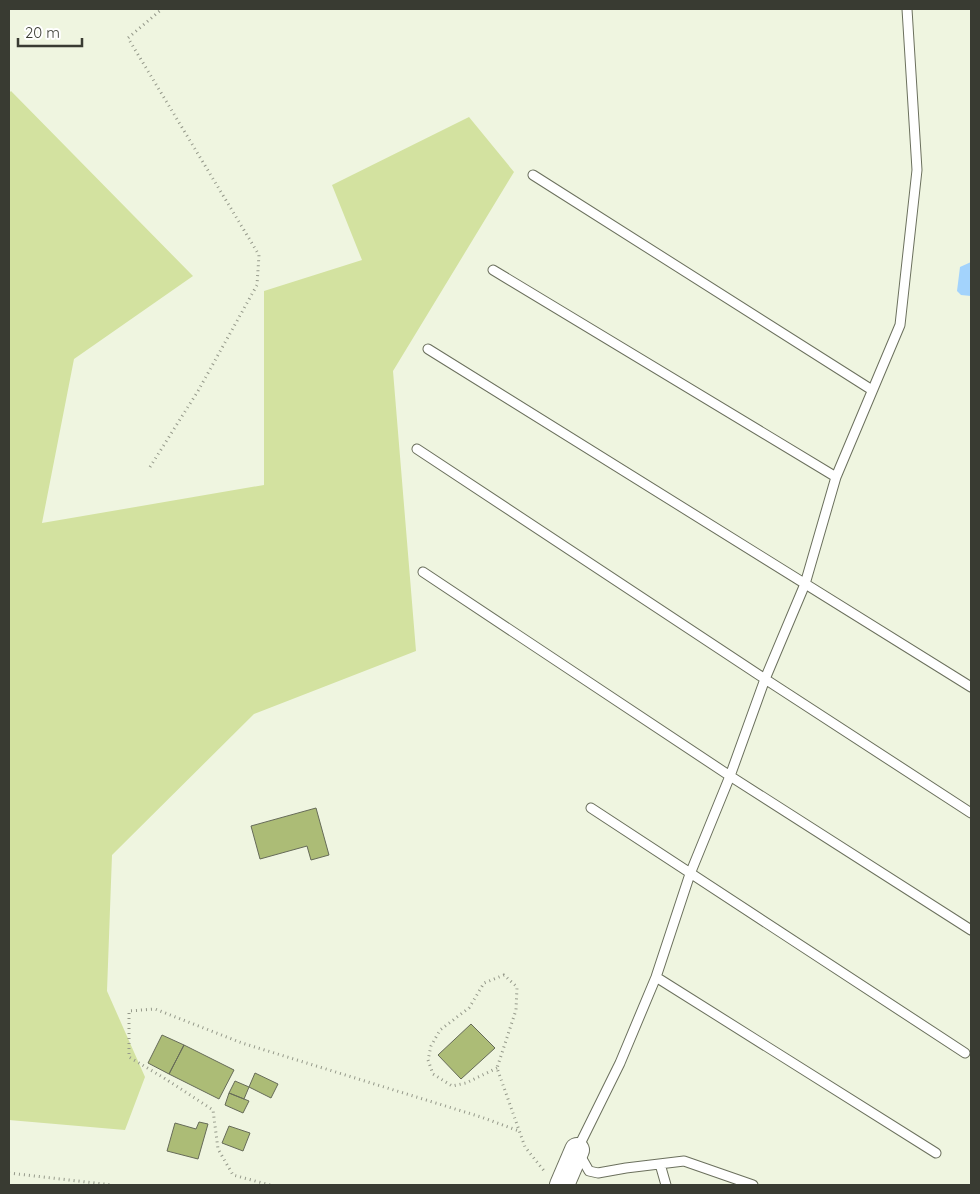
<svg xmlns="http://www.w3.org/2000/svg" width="980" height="1194" viewBox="0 0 980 1194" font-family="Quicksand,sans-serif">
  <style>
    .green { fill: #d3e2a0 }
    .water { fill: #a3d3fc }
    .building { fill: #acbc76; stroke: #666b58 }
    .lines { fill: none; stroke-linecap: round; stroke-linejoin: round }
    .lane-casing { stroke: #6b705d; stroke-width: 11 }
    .secondary-casing { stroke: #6b705d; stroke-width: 26 }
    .path { stroke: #95998a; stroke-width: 3; stroke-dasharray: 1 4; stroke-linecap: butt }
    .lane { stroke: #fff; stroke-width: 9 }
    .secondary { stroke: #fff; stroke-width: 24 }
  </style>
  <rect width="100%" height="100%" fill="#eff5e0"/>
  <path class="green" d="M11,91l182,185 -119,83 -32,164 222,-38v-194l98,-31 -30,-75 137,-68 45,55 -121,199 23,280 -162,63 -142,141 -5,136 38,86 -20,53 -116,-10v-1027z"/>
  <path class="water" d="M971,262v34l-10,-1 -4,-4 3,-24z"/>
  <path class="building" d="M316,808l13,47 -18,5 -4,-14 -47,13 -9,-33z
    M471,1024l24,24 -34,31 -23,-24z
    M162,1035l22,10 -15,29 -21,-11z
    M184,1045l50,25 -15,29 -50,-25z
    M255,1073l23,11 -7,14 -22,-11z
    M235,1081l14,6 -5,12 -15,-6z
    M229,1093l20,8 -6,12 -18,-8z
    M199,1122l9,2 -10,35 -31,-8 8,-28 21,6z
    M229,1126l21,7 -7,18 -21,-8z"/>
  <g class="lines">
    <defs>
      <path id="lane" d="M533,175l339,215
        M493,270l343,207
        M428,349l543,338
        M417,449l348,230 206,134
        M423,572l307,204 241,154
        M591,808l374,245
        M656,977l280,176
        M660,1164l6,21
        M753,1185l-69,-24 -58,7 -28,5 -9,-2 -12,-21 43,-87 36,-86 34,-103 40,-98 35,-97 40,-95 31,-107 64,-152 17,-155 -10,-161"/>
      <path id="secondary" d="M562,1185l15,-35"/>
    </defs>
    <use href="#lane" class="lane-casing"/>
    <use href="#secondary" class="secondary-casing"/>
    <path class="path" d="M150,467l48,-76 59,-106 2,-30 -131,-217 34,-29
      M497,1068l-31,15 -14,3 -19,-12 -5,-14 3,-14 9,-16 29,-22 15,-25 20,-8 13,12 -1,23 -19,58 28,79 20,25
      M9,1173l103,12
      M270,1185l-37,-10 -15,-26 -5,-39 -49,-32 -35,-21v-46l26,-2 87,34 239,74 38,14"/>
    <use href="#lane" class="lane"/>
    <use href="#secondary" class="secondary"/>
  </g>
  <rect width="980" height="1194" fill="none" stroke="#393b32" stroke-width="20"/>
  <path d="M18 38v8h64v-8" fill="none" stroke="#393b32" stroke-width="2.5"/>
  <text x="25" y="38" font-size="15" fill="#393b32" stroke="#ffffff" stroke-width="4" paint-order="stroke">20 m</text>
</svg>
